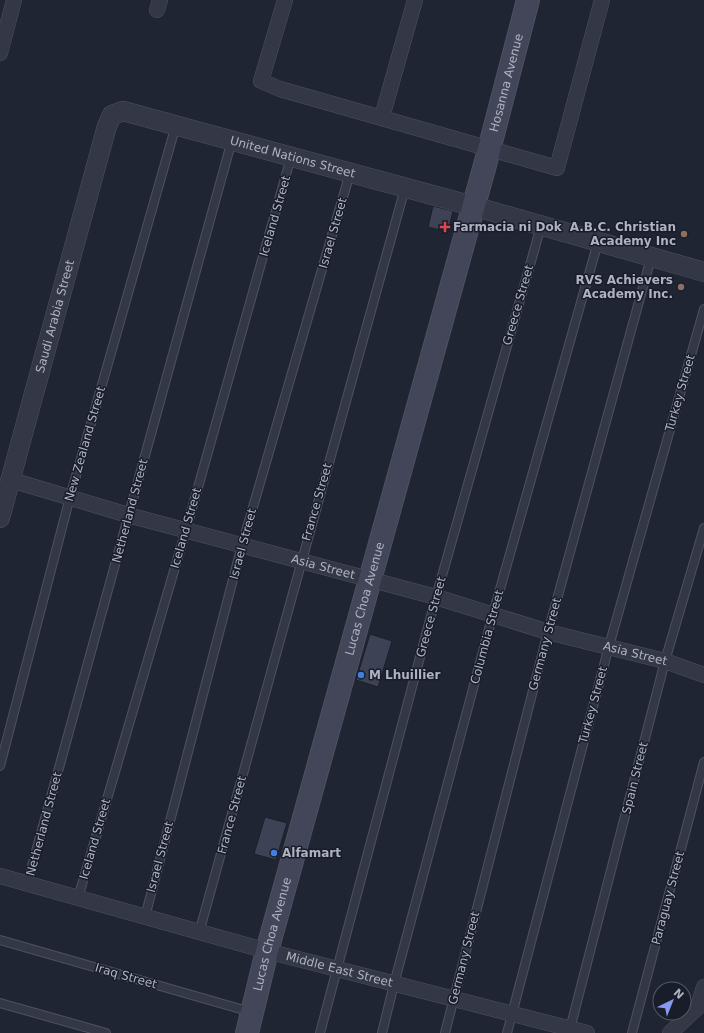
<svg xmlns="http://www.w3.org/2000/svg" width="704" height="1033" viewBox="0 0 704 1033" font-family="'DejaVu Sans',sans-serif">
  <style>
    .building { fill: #3d4255; stroke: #1b1f2b }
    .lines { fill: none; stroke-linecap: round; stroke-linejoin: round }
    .service-casing { stroke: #4e5260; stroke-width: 10 }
    .minor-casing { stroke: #4e5260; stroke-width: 16 }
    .tertiary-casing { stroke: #4e5260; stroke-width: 20 }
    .secondary-casing { stroke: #4e5260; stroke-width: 24 }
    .service { stroke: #343745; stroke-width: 8 }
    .minor { stroke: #343745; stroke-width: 15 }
    .tertiary { stroke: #343745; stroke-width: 19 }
    .secondary { stroke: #424658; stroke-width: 22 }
    .health-dot { fill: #e0444e; stroke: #191d29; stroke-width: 1.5 }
    .education-dot { fill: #8d6e63; stroke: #191d29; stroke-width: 1.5 }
    .shop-dot { fill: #3f7fe0; stroke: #191d29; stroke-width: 1.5 }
    .labels { text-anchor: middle; stroke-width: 3; stroke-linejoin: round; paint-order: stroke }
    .street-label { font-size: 12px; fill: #aeb2c2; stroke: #191d29 }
    .poi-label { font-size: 12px; font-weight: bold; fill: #aeb2c2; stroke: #191d29; text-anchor: start }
  </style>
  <rect width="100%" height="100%" fill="#202534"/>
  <path class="building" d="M433,206l20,5 -5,21 -20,-5z
    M370,634l22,7 -14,46 -22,-7z
    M265,817l22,6 -11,37 -22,-6z"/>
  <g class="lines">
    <defs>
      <path id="service" d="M0,766l70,-269 106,-372
        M27,884l205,-744
        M78,898l108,-368 105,-373
        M145,917l97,-372 108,-372
        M199,933l206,-745
        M0,940l251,72
        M0,1003l106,30
        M570,1029l95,-368 39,-133
        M320,1033l116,-436 105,-371
        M382,1033l12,-49 99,-370 105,-372
        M445,1033l103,-401 103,-374
        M507,1033l102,-387 95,-337
        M632,1033l72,-271"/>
      <g id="minor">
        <path d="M285,0l-24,81 19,8 277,79 45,-168"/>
        <path d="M157,10l3,-10"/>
        <path d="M0,53l14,-53"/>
        <path d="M382,117l33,-117"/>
        <path id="s1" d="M11,480l117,35 308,82 112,35 117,29 39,14"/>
        <path id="s2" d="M0,876l267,75 320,82"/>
        <path d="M670,1033l28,-26 6,-20"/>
      </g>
      <g id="tertiary">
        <path id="s3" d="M0,518l107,-392 5,-11 11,-4 350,95 231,66"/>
      </g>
      <g id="secondary">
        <path id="s4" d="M247,1033l20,-82 218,-786 43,-165"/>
      </g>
    </defs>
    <use href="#service" class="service-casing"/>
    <use href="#minor" class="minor-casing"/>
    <use href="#tertiary" class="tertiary-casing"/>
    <use href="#secondary" class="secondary-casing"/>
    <use href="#service" class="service"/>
    <use href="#minor" class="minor"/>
    <use href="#tertiary" class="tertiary"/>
    <use href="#secondary" class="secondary"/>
  </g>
  <path class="health-dot" d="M443 221h4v4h4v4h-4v4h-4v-4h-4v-4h4z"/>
  <g class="education-dot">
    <circle cx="684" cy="234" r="4"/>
    <circle cx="681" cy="287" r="4"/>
  </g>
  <g class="shop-dot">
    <circle cx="361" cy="675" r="4"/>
    <circle cx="274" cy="853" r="4"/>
  </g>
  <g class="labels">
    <g class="street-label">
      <text dy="4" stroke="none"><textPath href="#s4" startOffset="985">Hosanna Avenue</textPath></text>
      <text dy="4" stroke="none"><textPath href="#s3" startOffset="606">United Nations Street</textPath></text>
      <text transform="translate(275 216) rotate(-74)" y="4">Iceland Street</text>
      <text transform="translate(333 233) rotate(-74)" y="4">Israel Street</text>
      <text transform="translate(518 305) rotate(-74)" y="4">Greece Street</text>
      <text dy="4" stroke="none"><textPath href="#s3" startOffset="209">Saudi Arabia Street</textPath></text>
      <text transform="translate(680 393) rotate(-74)" y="4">Turkey Street</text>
      <text transform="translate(85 444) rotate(-74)" y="4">New Zealand Street</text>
      <text transform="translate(317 502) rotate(-74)" y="4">France Street</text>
      <text transform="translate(130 511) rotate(-75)" y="4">Netherland Street</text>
      <text transform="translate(186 528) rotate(-74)" y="4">Iceland Street</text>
      <text transform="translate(243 544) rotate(-75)" y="4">Israel Street</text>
      <text dy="4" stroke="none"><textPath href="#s1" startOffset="324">Asia Street</textPath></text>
      <text dy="4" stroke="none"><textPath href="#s4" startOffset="450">Lucas Choa Avenue</textPath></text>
      <text transform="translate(431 617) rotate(-75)" y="4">Greece Street</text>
      <text transform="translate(487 637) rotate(-75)" y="4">Columbia Street</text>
      <text transform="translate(545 644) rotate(-75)" y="4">Germany Street</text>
      <text dy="4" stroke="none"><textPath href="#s1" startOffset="648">Asia Street</textPath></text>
      <text transform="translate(593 705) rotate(-75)" y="4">Turkey Street</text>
      <text transform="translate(635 778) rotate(-76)" y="4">Spain Street</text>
      <text transform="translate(232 815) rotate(-75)" y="4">France Street</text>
      <text transform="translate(44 824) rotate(-75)" y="4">Netherland Street</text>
      <text transform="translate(95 839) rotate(-74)" y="4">Iceland Street</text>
      <text transform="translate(160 857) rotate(-75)" y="4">Israel Street</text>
      <text transform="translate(668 898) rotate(-75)" y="4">Paraguay Street</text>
      <text dy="4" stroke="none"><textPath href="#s4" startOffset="102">Lucas Choa Avenue</textPath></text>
      <text transform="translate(464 958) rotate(-76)" y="4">Germany Street</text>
      <text dy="4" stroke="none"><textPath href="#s2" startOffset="352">Middle East Street</textPath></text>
      <text transform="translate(126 976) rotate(16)" y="4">Iraq Street</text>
    </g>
    <g class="poi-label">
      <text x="453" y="231">Farmacia ni Dok</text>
      <text x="676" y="231" text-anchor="end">A.B.C. Christian<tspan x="676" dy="14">Academy Inc</tspan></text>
      <text x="673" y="284" text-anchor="end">RVS Achievers<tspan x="673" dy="14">Academy Inc.</tspan></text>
      <text x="369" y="679">M Lhuillier</text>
      <text x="282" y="857">Alfamart</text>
    </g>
  </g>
  <g transform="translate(672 1001) rotate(43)"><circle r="19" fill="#191d29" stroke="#555966"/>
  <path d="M0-3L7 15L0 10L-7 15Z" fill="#8599f0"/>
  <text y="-6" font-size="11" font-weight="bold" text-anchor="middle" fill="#aeb2c2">N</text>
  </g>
</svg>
